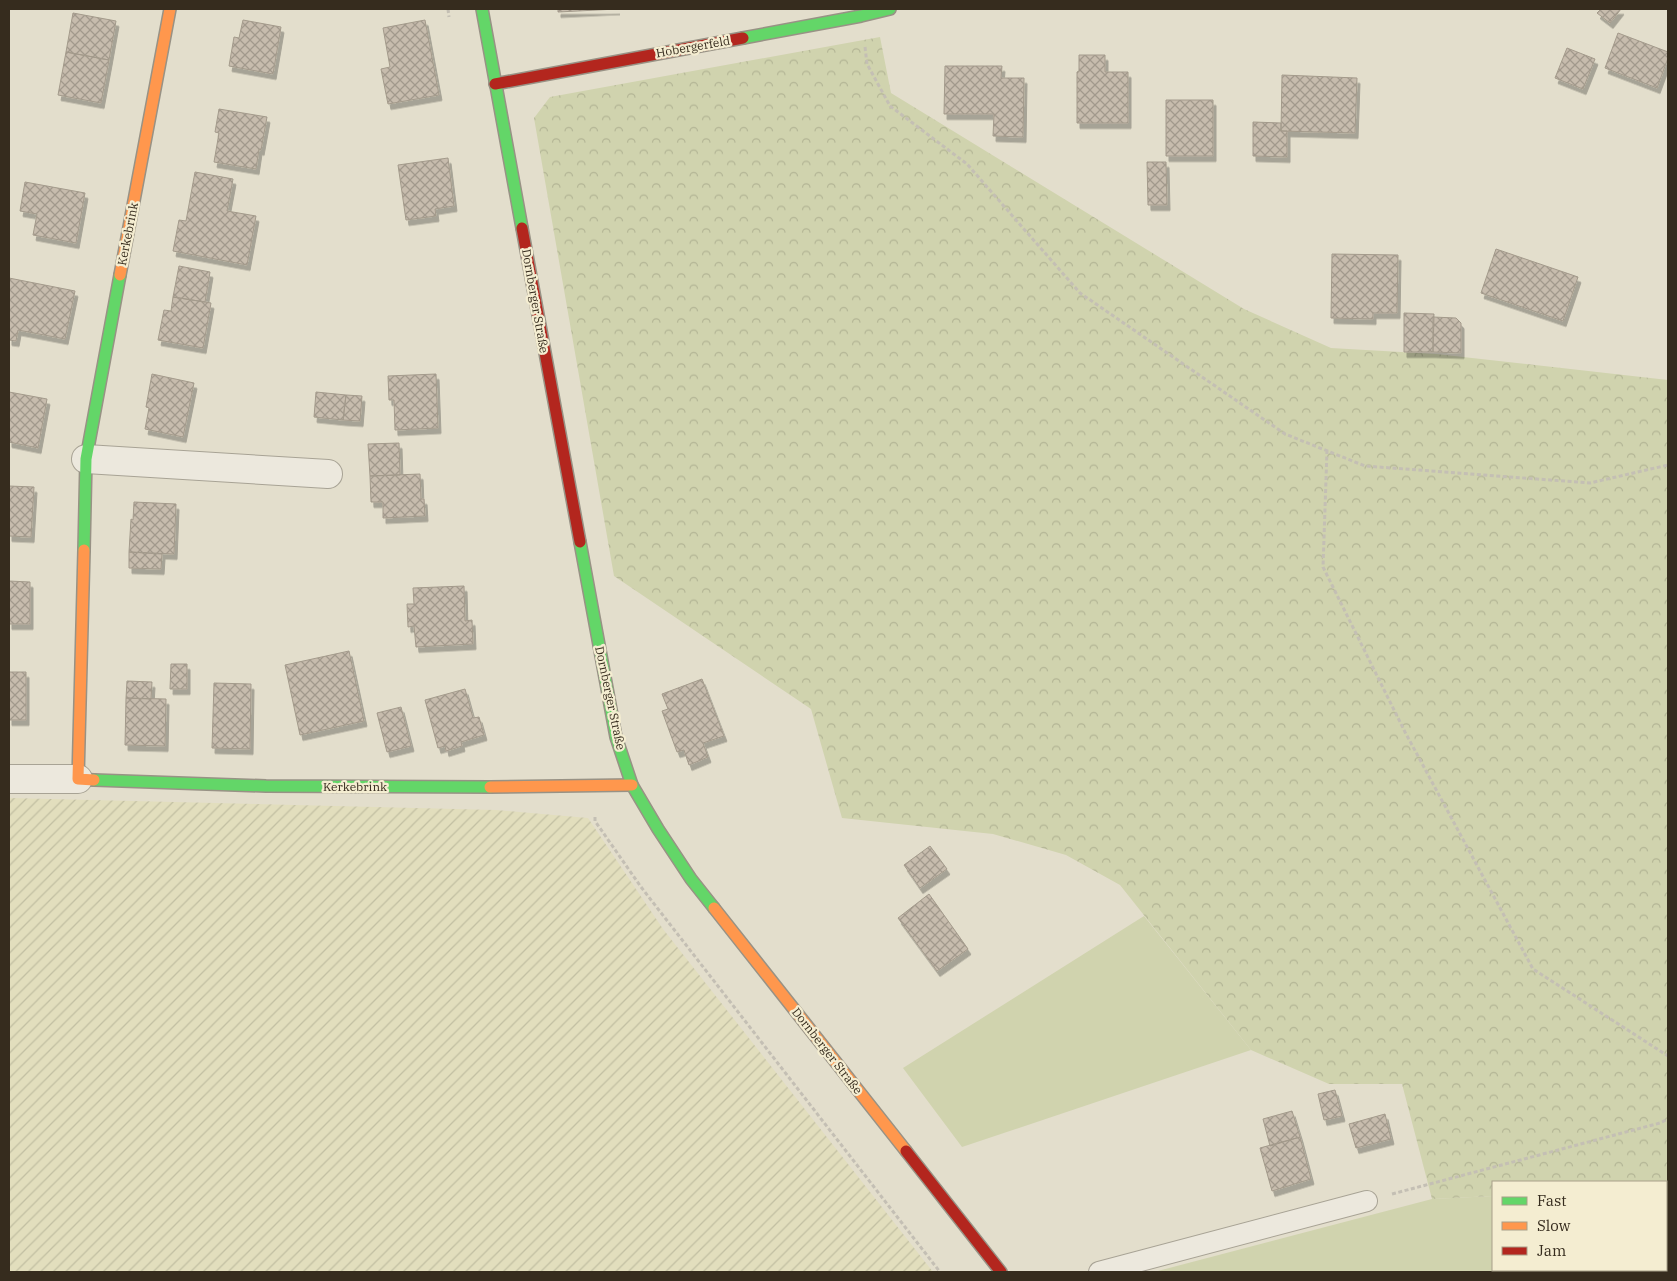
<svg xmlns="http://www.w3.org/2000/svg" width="1677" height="1281" viewBox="0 0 1677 1281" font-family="'IBM Plex Serif',serif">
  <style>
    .farmland { fill: url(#farmland-furrows) }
    .green { fill: #d0d3ae }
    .forest { fill: url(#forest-crowns) }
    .building { fill: url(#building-cross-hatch); stroke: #a39a8b; filter: url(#shadow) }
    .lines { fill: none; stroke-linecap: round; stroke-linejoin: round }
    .lane-casing { stroke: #a8a395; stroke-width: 22 }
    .street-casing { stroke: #a8a395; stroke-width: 30 }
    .fast-casing { stroke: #989285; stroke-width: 14 }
    .slow-casing { stroke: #989285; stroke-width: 14 }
    .jam-casing { stroke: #989285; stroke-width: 14 }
    .path { stroke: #c4bfb4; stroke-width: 3; stroke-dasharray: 4 2.5; stroke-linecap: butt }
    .lane { stroke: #ece8dd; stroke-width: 20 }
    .street { stroke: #ece8dd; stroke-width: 28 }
    .fast { stroke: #63d668; stroke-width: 11 }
    .slow { stroke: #ff974d; stroke-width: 11 }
    .jam { stroke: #b3261e; stroke-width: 11 }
    .labels { text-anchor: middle; stroke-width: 4.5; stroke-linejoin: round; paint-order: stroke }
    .street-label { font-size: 12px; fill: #362c1e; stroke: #f4edd1 }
  </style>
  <defs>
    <pattern id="farmland-furrows" width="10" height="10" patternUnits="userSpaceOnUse" patternTransform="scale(1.25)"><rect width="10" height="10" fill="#e2debd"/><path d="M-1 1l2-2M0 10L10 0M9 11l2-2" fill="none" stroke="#c2bfa2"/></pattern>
    <pattern id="forest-crowns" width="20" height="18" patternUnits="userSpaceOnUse" patternTransform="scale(1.25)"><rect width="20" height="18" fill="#d0d3ae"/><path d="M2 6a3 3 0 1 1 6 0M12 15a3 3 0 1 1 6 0" fill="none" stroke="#b3b595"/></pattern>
    <pattern id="building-cross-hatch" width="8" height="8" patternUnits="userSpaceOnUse" patternTransform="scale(1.25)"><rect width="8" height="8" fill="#c7bcad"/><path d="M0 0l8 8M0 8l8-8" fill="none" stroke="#a2998c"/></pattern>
    <filter id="shadow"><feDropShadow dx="3" dy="5.5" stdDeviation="0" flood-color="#0004"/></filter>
  </defs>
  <rect width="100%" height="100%" fill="#e3decc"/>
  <path class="farmland" d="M9,798l487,12 92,8 75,111 270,343h-924z"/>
  <path class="green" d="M1144,916l107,134 -289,97 -59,-79z
    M1493,1196v74h173v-12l2,2v12h-514l278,-73z"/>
  <path class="forest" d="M880,37l11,56 353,216 87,39 105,6 232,26v880l-2,-2v-76h-173v14l-61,3 -30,-115h-73l-78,-34 -131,-165 -54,-30 -73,-21 -151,-16 -31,-109 -197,-133 -80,-458 16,-21z"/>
  <path class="building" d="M558,9h59l-59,3z
    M1601,9h20l-11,14 -13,-10z
    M73,13l43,8 -7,39 -43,-8z
    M243,20l38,7 -8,47 -44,-8 5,-29 5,1z
    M425,20l14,75 -51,9 -7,-35 9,-2 -7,-39z
    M1618,33l50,19v6l-11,30 -52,-20z
    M1567,48l28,11 -12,30 -28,-11z
    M66,52l43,8 -8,43 -43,-8z
    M1079,55h26v17h23v51h-51v-51l2,-1z
    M945,66h57l-1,12h23l-1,59 -30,-1 1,-22h-50z
    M1282,75l75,3 -2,55 -74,-2z
    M1166,100h47v56h-47z
    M219,109l48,8 -6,33 -2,-1 -3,20 -42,-7 5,-29 -4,-1z
    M1253,122l28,1v8h6v26l-34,-1z
    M448,158l6,48 -19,3 1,7 -30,4 -8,-55z
    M1147,162h19l1,43h-19z
    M195,172l38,7 -6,32 29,5 -9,49 -74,-14 6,-31 7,1z
    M25,182l60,11 -9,50 -43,-8 4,-21 -17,-3z
    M1496,249l82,28 -15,44 -82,-28z
    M1332,254l66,1 -1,58h-24v6l-42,-1z
    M179,266l31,6 -5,30 -32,-5z
    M9,278l66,13 -10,48 -47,-9 -2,11 -7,-1z
    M173,297l38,6 -8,45 -45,-8 6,-30 7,1z
    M1404,313l30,1 -1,38h-29z
    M1433,317l23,1 5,5v30l-28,-1z
    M152,374l42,9 -11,54 -38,-8 4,-21 -3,-1z
    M436,374l2,54 -43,2 -1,-30h-5l-1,-24z
    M9,392l38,7 -9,49 -29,-6z
    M316,392l30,3 -3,25 -29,-3z
    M346,395l16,1 -2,25 -17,-1z
    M399,443l1,32 -30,1 -2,-32z
    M420,474l1,25h3l1,17 -42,2v-16h-12l-1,-26z
    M9,486l25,1 -3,50 -22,-1z
    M134,502l42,2 -2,50 -45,-2 2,-33 2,1z
    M129,552l33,2 -1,15 -32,-1z
    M9,581l21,1v42h-21z
    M464,586l1,35 7,-1 1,24 -57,3 -2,-21 -6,1 -1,-23h7l-1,-16z
    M349,651l15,70 -64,14 -15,-70z
    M171,664h16v25h-17z
    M9,672h17v48h-17z
    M702,679l22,57 -21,7 5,14 -19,8 -5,-15 -7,2 -15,-41 6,-2 -6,-15z
    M127,681l25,1 -1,17 -25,-1z
    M214,683l37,1 -1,65 -38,-1z
    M465,689l8,29 6,-1 5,18 -23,7 1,4 -16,5 -1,-5 -7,2 -13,-48z
    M126,698l40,1 -1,47 -40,-1z
    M401,707l10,39 -24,6 -10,-39z
    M930,846l17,23 -27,19 -16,-23z
    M929,894l39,55 -31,22 -39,-53z
    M1335,1090l7,26 -18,4 -6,-26z
    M1292,1111l8,26 -30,9 -7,-27z
    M1385,1114l6,25 -35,9 -7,-24z
    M1300,1137l11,42 -39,12 -12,-43z"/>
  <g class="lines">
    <defs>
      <path id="lane" d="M1099,1272l268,-71"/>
      <path id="street" d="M86,459l242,15
        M9,779h69"/>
      <path id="fast" d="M482,9l40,219
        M743,38l118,-22 29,-7
        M580,542l36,195 16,48 26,44 33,50 23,29
        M84,550l2,-91 34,-184
        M94,780l172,6 224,1"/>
      <path id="slow" d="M120,275l50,-266
        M84,550l-6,229 16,1
        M490,787l142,-2
        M714,908l192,243"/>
      <path id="jam" d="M495,84l248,-46
        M522,228l58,314
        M906,1151l95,121"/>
    </defs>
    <use href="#lane" class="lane-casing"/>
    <use href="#street" class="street-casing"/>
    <use href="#fast" class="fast-casing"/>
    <use href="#slow" class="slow-casing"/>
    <use href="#jam" class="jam-casing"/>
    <path class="path" d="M448,9l1,8
      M865,47l2,17 23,42 77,58 113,129 205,141 80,32 225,17 78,-18
      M1327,450l-4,117 82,165 128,237 135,87
      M595,817v4l46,66 299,385
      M1392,1194l268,-71 8,-4"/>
    <use href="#lane" class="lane"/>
    <use href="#street" class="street"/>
    <use href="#fast" class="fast"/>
    <use href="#slow" class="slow"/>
    <use href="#jam" class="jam"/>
  </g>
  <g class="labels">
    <g class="street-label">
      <text transform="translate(693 47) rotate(-10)" y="4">Hobergerfeld</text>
      <text transform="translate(128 234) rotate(-79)" y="4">Kerkebrink</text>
      <text transform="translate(535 301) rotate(80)" y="4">Dornberger Straße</text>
      <text transform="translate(610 698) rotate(78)" y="4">Dornberger Straße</text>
      <text x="355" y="791">Kerkebrink</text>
      <text transform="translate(827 1051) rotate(52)" y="4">Dornberger Straße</text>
    </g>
  </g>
  <rect width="1677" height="1281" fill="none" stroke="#362c1e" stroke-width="20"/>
  <rect x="1492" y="1181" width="175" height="90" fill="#f4edd1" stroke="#a8a089"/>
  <rect x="1502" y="1197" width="25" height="8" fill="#63d668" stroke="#a8a089"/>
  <text x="1537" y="1206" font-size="15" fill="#362c1e">Fast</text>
  <rect x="1502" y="1222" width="25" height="8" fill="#ff974d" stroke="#a8a089"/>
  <text x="1537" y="1231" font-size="15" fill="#362c1e">Slow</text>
  <rect x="1502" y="1247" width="25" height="8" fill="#b3261e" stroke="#a8a089"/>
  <text x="1537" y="1256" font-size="15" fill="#362c1e">Jam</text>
</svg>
